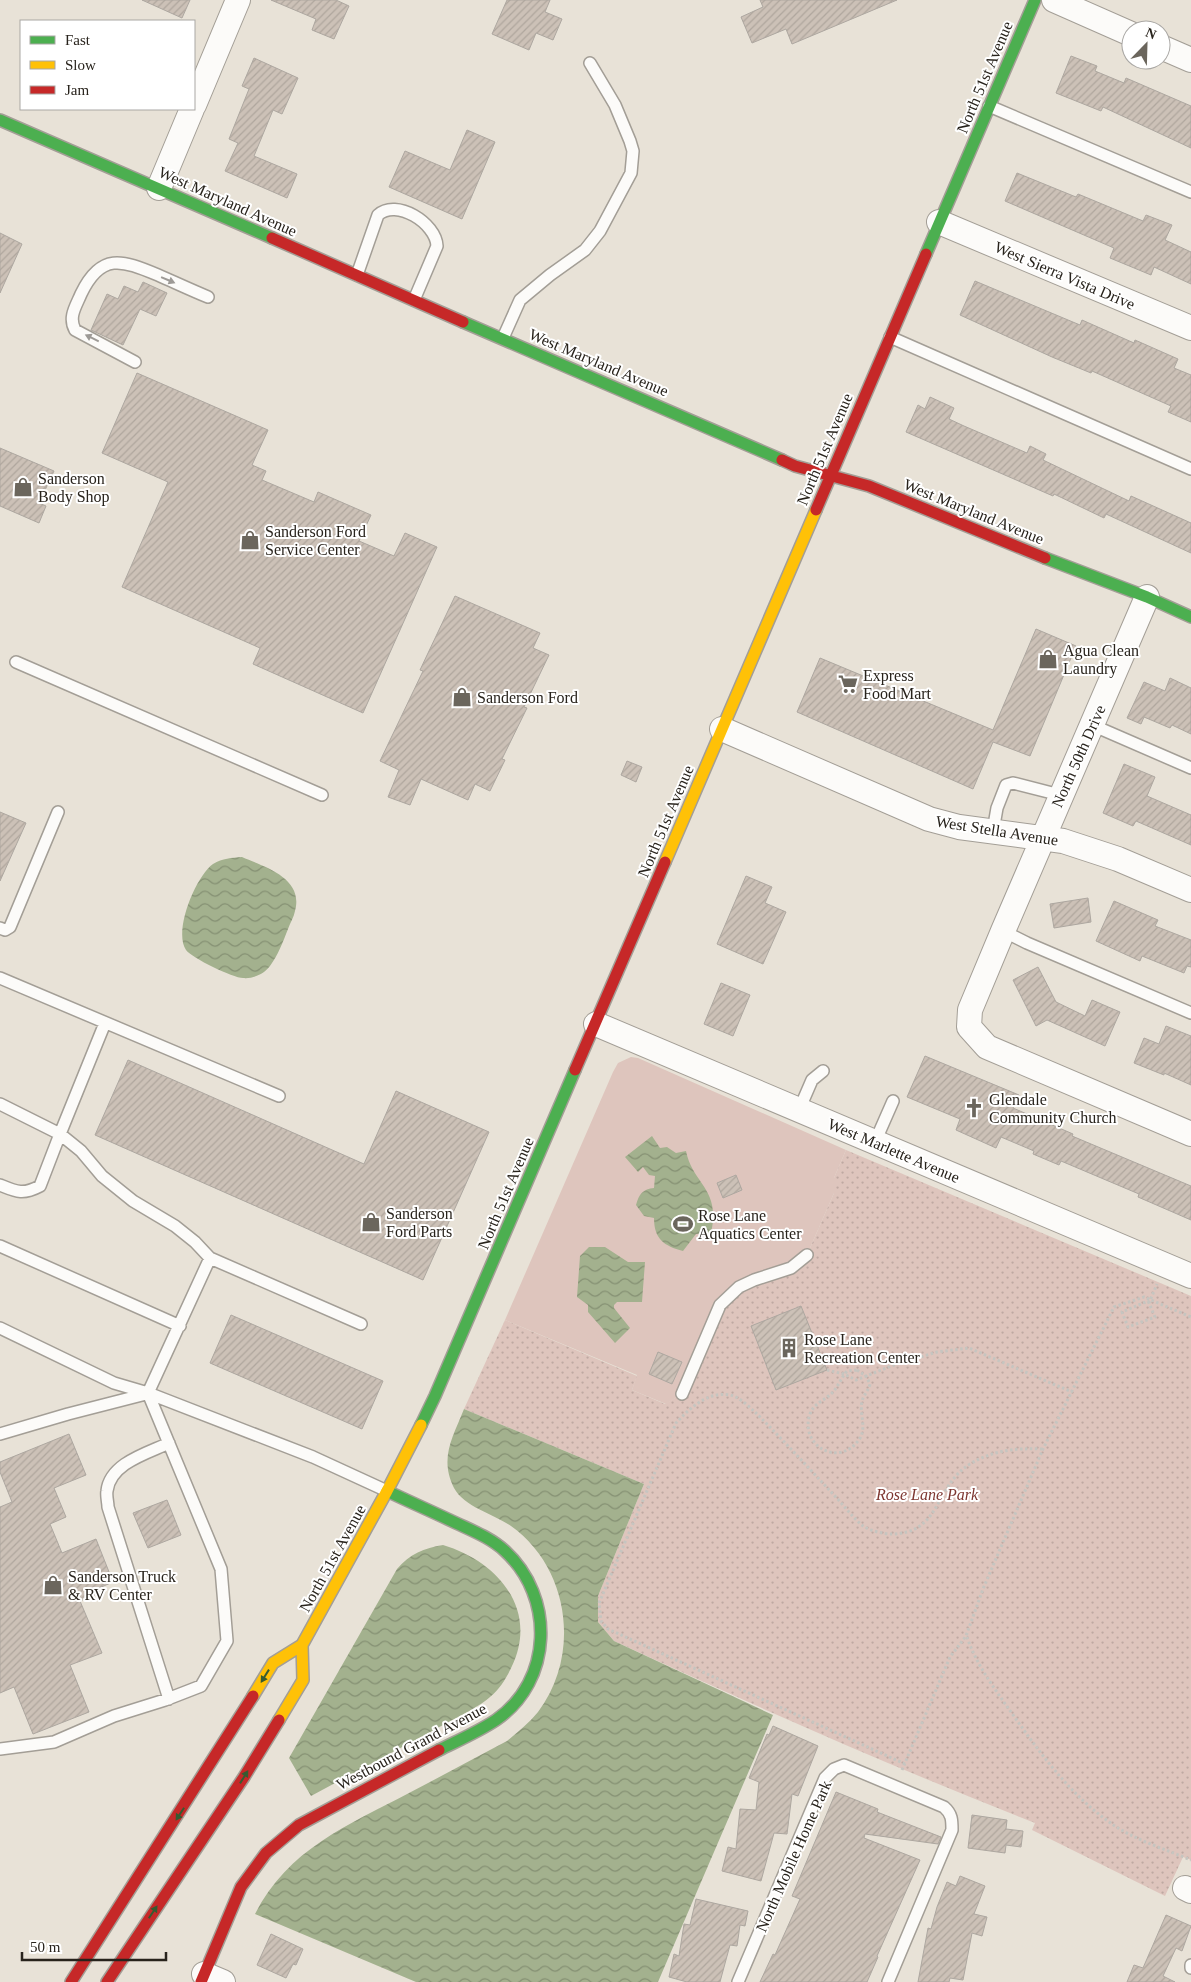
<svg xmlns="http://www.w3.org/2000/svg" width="1191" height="1982" viewBox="0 0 1191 1982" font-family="Georgia,serif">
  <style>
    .green { fill: #dec5bd }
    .park { fill: url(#park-dots) }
    .water { fill: url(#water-waves) }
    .building { fill: url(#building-hatch); stroke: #ada7a0 }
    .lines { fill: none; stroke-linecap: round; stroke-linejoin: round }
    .lane-casing { stroke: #a39e96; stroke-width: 14 }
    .street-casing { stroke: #a39e96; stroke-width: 26 }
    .fast-casing { stroke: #a39e96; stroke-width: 14 }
    .slow-casing { stroke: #a39e96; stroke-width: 14 }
    .jam-casing { stroke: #a39e96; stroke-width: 14 }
    .path { stroke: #c6c5c0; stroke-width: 3; stroke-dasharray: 2.5 2.5; stroke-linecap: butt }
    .lane { stroke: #fcfbf9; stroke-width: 11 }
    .street { stroke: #fcfbf9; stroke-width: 24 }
    .fast { stroke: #4caf50; stroke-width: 11 }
    .slow { stroke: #ffc107; stroke-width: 11 }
    .jam { stroke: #c62828; stroke-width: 11 }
    .oneway { fill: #9d9a96 }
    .oneway2 { fill: #365b31 }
    .labels { text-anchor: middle; stroke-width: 4; stroke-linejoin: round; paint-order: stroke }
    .street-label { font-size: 16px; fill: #28231c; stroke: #fff }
    .poi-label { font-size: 16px; fill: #28231c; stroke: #fff; text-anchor: start }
    .park-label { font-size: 16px; font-style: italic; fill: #7d3630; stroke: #fff }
  </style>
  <defs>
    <pattern id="park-dots" width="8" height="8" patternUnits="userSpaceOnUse" patternTransform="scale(1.25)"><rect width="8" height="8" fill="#dec5bd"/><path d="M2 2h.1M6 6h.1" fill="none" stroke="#bea9a2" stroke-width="1.8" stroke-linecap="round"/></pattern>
    <pattern id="water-waves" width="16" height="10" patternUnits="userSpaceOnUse" patternTransform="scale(1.25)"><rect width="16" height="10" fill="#a3b18e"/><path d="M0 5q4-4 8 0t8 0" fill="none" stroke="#859073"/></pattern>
    <pattern id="building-hatch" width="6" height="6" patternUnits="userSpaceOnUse" patternTransform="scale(1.25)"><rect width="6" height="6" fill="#ccc1b7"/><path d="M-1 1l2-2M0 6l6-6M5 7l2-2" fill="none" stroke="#afa69d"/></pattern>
  </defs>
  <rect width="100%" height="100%" fill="#e8e2d7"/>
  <path class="green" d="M631,1057l7,1 208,92 -12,28v15l-27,62 -125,139 -16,10 -34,-14 5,-15 -132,-55 108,-248 5,-9z"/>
  <path class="park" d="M846,1150l345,146v564l-8,-3 -18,39 -133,-66 3,-7c-143,-56 -282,-118 -421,-182l-16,-19v-26l46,-112 -180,-75 41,-89 132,56 -5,14 33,14 17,-10 38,-89 87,-50 27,-62v-15z"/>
  <path class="water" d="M242,857c23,10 62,21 53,54 -1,6 -5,12 -7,18 -5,13 -10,26 -18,37 -6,8 -17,13 -27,12 -10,0 -51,-20 -57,-28 -13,-19 10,-74 27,-86 10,-6 18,-6 29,-7z
    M652,1136l8,12 7,-1 9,6 10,-2c7,34 35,37 25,82l-15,1 -13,17c-19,-5 -29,-12 -29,-33l-10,-2 -8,-11c3,-11 7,-16 18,-17l1,-12 -6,-1 -6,-8 -5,5 -13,-15z
    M589,1247h16l23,15h17l-3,40h-25l-3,3v3l16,20 -15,15 -27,-31v-7l-11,-8 3,-41z
    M464,1409l180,75 -46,112v26l16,19 159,74 -115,267h-242l-161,-68c33,-65 93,-89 154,-121 33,-17 65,-35 98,-52 11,-9 22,-18 31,-29 43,-57 32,-144 -27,-186 -17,-12 -47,-19 -57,-38 -15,-30 -1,-51 10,-79z
    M443,1545c54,16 96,64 69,121 -5,11 -12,23 -22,31 -5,5 -13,9 -19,13l-160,86 -22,-38 108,-189c13,-15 27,-21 46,-24z"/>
  <path class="building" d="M142,0h48l-8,18z
    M271,0h65l13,6 -15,33 -22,-9 4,-11z
    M507,0h43l-5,12 17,7 -9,21 -17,-7 -7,17 -37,-16z
    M760,0h137l-105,44 -6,-15 -34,14 -11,-26 22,-10z
    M1071,56l26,10 -2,5 29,12 2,-5 65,28v42l-88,-41 -2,4 -45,-18z
    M254,58l44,20 -16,36 -9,-4 -19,46 43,18 -10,24 -62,-27 13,-28 -9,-4 20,-50 -7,-3z
    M467,130l28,12 -33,77 -73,-32 16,-36 45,19z
    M1017,173l59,24 2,-3 65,27 3,-6 26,10 -7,15 26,12v32l-37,-17 -3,8 -41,-17 4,-10 -109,-47z
    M0,233l22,11 -22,49z
    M975,281l105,44 2,-5 52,23 1,-3 43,19 -4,9 17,7v47l-23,-10 3,-6 -79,-35 -1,2 -39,-16 -92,-42z
    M143,282l24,11 -11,23 -16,-7 -17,36 -32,-15 16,-36 11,5 6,-13 14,6z
    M137,373l131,57 -16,35 14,6 -4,9 52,22 4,-10 53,23 -12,26 35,15 11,-23 32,14 -74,166 -110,-49 7,-16 -138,-61 46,-105 -66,-29z
    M930,397l24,11 -5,11 15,7 63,27 3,-7 16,8 -3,6 86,41 2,-5 60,27v30l-85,-39 -2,4 -50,-24 -1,2 -147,-64 12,-27 7,4z
    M0,448l54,23 -15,32 7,3 -7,17 -39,-17z
    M455,596l85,37 -7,15 16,7 -25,52 3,1 -25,51 3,1 -15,31 -15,-7 -7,16 -47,-21 -11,26 -22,-8 11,-27 -19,-9 43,-90 -3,-1z
    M1036,629l40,17 -46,110 -37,-14 -20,47 -176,-77 23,-54 173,72z
    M1170,678l21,10v46l-19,-9 -2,3 -26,-11 -3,7 -14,-6 17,-36 21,9z
    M627,761l15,6 -6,15 -15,-7z
    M1124,764l31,13 -8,19 44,19v30l-55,-24 -3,5 -30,-13z
    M0,812l26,11 -26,58z
    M746,876l26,11 -7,16 21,9 -23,52 -46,-20z
    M1088,898l3,24 -37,6 -4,-24z
    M1114,901l44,19 -3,6 36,14v27l-4,-1 -3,7 -42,-17 -2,5 -44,-20z
    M1038,967l18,35 29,14 7,-16 28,12 -15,34 -58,-26 -11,6 -23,-46z
    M721,983l29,12 -17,41 -29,-12z
    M1166,1026l25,10v49l-27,-12v2l-30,-12 10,-25 15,6z
    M925,1056l94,39 -6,13 60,26 -1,2 119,50v34l-53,-23 1,-3 -78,-33 -2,4 -26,-11 1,-3 -33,-14 -5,11 -40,-18 4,-11 -53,-22z
    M128,1060l236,104 32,-73 93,41 -66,148 -328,-145z
    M736,1175l6,15 -19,8 -6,-15z
    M801,1306l26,64 -51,20 -25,-64z
    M231,1315l152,66 -21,48 -152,-66z
    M658,1352l24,10 -10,22 -23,-10z
    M69,1434l17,41 -32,13 12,29 -16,7 12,29 34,-14 17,43 -14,6v5l-19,8 22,52 -32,12 19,47 -56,22 -19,-47 -14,6v-186l12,-5 -12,-30v-10z
    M167,1500l14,35 -33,13 -15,-35z
    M773,1726l45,20 -20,50 -6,-2 -5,40 -13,-1 -13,48 -39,-10 6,-24 8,2 4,-40 16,1 3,-28 -10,-4 18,-44 2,1z
    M836,1792l42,17 -1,3 64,25 -3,7 -73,-10 -1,4 56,22 -43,96 1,1 -11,25h-107l13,-28 2,1 25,-56 -8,-3z
    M972,1815l35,5 -1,9 17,2 -2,16 -15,-2 -1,8 -37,-5z
    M960,1876l25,10 -11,28 13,3 -5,19 -10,-3 -9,47 -13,-2 -1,4h-31l10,-54 3,1 6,-22 10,-25 9,4z
    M696,1899l52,12 -3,15 -5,-1 -3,21 -7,-1 -10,37h-33l-18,-5 5,-23 5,2 5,-32 6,1z
    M1166,1915l25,11 -9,25 -6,-3 -13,28 12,6h-48l7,-17 9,3z
    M271,1934l32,15 -7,16 -3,-1 -7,14 -29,-13z"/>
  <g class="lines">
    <defs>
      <path id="lane" d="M989,106l202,86
        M357,275l21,-60c18,-17 58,8 59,31l-23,54
        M890,337l301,132
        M503,338l17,-38 30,-25 35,-25 15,-19 31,-58 2,-22 -3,-10 -15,-36 -25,-42
        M135,362l-60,-32c-7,-13 1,-24 6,-36 20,-42 41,-34 77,-19 16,7 33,15 50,22
        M16,662l306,133
        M1092,725l99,43
        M993,831l4,-23 9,-23 7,-2 47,12
        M0,928l5,2 5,-3 48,-115
        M1003,931l24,12 164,70
        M0,978l279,118
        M0,1104l60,30 45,-111
        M799,1110l13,-30 11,-9
        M875,1142l18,-41
        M0,1185c17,7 23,10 40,1l20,-52 21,17 21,25 31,25 42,25 20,16 15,16
        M0,1246l180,80
        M361,1324l-151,-66 -62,135 165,64 74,34
        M0,1328l114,55 34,10
        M682,1394l38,-89 19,-18 15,-7 37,-12 16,-13
        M0,1434l68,-20 78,-20
        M169,1699l-61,-192c0,-5 -2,-11 -1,-16 3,-28 41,-38 62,-48
        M0,1749l54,-7 60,-26 51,-16 36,-14 26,-45 -6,-72 -73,-176
        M1191,1965v3
        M738,1982l87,-204 9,-9 10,-4 100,42c8,7 8,13 8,23l-64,152"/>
      <path id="street" d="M1054,0l77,34
        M1161,47l30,13
        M194,105l44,-105
        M159,188l33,-79
        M939,222l252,106
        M1147,597l-144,334 -33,79 -1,17 18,20 204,87
        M722,729l207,90 30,8 104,14 55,18 73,31
        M596,1024l595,252
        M1185,1888l6,3
        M204,1974l19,8"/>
      <path id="fast" d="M0,120l272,118
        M926,254l109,-254
        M463,322l319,138
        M1045,558l102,39 44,20
        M421,1425l14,-29 140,-326
        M387,1491c23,11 46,21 69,32 17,8 35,15 49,28 50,46 48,130 -9,169 -18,12 -39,21 -57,30"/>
      <path id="slow" d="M665,862l151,-352
        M253,1696l20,-33 29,-18 85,-154 34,-66
        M279,1720l24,-40 -1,-35"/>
      <path id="jam" d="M272,238l191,84
        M782,460l13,6 74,20 176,72
        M816,510l110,-256
        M575,1070l90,-208
        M71,1982l182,-286
        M107,1982l137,-205 35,-57
        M201,1982l40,-95 25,-34 33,-28 140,-75"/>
    </defs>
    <use href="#lane" class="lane-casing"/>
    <use href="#street" class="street-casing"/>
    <use href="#fast" class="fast-casing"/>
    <use href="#slow" class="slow-casing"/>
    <use href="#jam" class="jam-casing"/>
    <path class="path" d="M1149,1303l-1,-2 -26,11 6,15 27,-10 -6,-14 8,-19
      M827,1370l17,4 12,6 38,-15 43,-13 32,-4 103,44
      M857,1370l9,6 4,8c-1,6 -6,10 -8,17 -3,14 6,28 -4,40 -21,27 -59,3 -48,-27 4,-11 14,-13 22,-21 6,-6 9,-15 15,-22z
      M967,1637c9,27 27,51 44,75 29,41 59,83 101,112 21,15 55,26 79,36
      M905,1764l-297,-135 -7,-8 -2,-18 77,-180c14,-15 32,-32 54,-28 10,2 19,12 26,18 26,26 51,53 76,80 10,10 20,24 31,33 7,5 21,8 29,8 50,-1 42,-48 78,-70 24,-14 45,-16 73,-15
      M902,1770l48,-113 16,-21 17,-47 60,-140 71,-142 30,-10 47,20"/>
    <use href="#lane" class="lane"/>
    <use href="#street" class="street"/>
    <use href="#fast" class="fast"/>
    <use href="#slow" class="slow"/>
    <use href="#jam" class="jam"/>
  </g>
  <defs><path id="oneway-solid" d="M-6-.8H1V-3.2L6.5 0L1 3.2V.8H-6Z" transform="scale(1.25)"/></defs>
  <g class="oneway">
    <use href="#oneway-solid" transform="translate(168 280) rotate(23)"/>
    <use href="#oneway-solid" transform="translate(92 338) rotate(-154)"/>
  </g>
  <g class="oneway2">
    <use href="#oneway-solid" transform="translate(265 1676) rotate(122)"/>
    <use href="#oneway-solid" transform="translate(244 1777) rotate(-58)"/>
    <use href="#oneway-solid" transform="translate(180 1814) rotate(123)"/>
    <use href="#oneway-solid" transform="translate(153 1912) rotate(-56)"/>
  </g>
  <defs>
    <symbol id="shop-bare" viewBox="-9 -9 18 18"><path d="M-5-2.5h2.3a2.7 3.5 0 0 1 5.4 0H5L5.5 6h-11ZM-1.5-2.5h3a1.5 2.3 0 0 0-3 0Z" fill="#6b665d" stroke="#fff" stroke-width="2.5" paint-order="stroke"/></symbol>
    <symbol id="supermarket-bare" viewBox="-9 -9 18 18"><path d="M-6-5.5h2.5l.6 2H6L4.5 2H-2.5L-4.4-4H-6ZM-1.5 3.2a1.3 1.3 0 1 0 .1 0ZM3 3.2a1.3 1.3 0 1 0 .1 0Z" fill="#6b665d" stroke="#fff" stroke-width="2.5" paint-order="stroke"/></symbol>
    <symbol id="church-bare" viewBox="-9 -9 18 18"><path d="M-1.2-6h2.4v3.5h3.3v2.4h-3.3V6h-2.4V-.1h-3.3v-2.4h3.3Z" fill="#6b665d" stroke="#fff" stroke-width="2.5" paint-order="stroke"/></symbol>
    <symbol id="stadium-bare" viewBox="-9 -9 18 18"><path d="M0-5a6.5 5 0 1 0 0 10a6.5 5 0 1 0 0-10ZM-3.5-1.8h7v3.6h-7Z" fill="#6b665d" stroke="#fff" stroke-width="2.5" paint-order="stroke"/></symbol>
    <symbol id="building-bare" viewBox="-9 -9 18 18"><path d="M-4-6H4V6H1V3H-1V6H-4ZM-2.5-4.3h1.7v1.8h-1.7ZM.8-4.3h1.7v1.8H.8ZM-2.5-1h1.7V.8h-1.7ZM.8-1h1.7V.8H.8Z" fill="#6b665d" stroke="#fff" stroke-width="2.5" paint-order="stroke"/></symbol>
  </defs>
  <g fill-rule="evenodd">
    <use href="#shop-bare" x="9" y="473" width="28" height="28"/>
    <use href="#shop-bare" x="236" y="526" width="28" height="28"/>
    <use href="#shop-bare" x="1034" y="645" width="28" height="28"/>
    <use href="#supermarket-bare" x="834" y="670" width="28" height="28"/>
    <use href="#shop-bare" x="448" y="683" width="28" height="28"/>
    <use href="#church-bare" x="960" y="1094" width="28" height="28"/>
    <use href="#shop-bare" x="357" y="1208" width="28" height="28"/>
    <use href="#stadium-bare" x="669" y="1210" width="28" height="28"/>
    <use href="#building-bare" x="775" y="1334" width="28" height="28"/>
    <use href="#shop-bare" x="39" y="1571" width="28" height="28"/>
  </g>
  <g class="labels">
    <g class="street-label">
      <text transform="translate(984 77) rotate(-67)" y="6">North 51st Avenue</text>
      <text transform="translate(228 201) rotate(24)" y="6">West Maryland Avenue</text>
      <text transform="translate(1065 275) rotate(23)" y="6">West Sierra Vista Drive</text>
      <text transform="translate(599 362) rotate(23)" y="6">West Maryland Avenue</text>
      <text transform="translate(824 449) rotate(-67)" y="6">North 51st Avenue</text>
      <text transform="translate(974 511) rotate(22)" y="6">West Maryland Avenue</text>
      <text transform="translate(1078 756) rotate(-66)" y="6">North 50th Drive</text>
      <text transform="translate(665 821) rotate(-67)" y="6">North 51st Avenue</text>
      <text transform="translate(997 830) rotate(9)" y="6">West Stella Avenue</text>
      <text transform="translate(894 1150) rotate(23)" y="6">West Marlette Avenue</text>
      <text transform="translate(505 1193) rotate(-67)" y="6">North 51st Avenue</text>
      <text transform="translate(332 1558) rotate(-61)" y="6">North 51st Avenue</text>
      <text transform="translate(411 1746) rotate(-28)" y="6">Westbound Grand Avenue</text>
      <text transform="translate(793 1856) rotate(-66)" y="6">North Mobile Home Park</text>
    </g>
    <g class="poi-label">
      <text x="38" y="484">Sanderson<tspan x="38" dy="18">Body Shop</tspan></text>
      <text x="265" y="537">Sanderson Ford<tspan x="265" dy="18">Service Center</tspan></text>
      <text x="1063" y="656">Agua Clean<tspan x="1063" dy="18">Laundry</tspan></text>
      <text x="863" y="681">Express<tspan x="863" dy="18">Food Mart</tspan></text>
      <text x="477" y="703">Sanderson Ford</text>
      <text x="989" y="1105">Glendale<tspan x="989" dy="18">Community Church</tspan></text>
      <text x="386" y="1219">Sanderson<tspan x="386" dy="18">Ford Parts</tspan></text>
      <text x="698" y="1221">Rose Lane<tspan x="698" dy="18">Aquatics Center</tspan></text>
      <text x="804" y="1345">Rose Lane<tspan x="804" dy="18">Recreation Center</tspan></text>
      <text x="68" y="1582">Sanderson Truck<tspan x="68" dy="18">&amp; RV Center</tspan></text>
    </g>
    <g class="park-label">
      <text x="927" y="1500">Rose Lane Park</text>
    </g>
  </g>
  <rect x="20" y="20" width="175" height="90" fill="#ffffff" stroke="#a9a7a4"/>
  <rect x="30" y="36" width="25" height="8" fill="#4caf50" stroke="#a9a7a4"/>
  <text x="65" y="45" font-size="15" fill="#28231c">Fast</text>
  <rect x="30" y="61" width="25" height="8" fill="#ffc107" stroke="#a9a7a4"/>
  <text x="65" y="70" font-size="15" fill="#28231c">Slow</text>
  <rect x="30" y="86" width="25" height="8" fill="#c62828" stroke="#a9a7a4"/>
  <text x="65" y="95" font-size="15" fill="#28231c">Jam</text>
  <g transform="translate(1146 45) rotate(23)"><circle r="24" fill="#ffffff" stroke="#a9a7a4"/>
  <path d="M0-4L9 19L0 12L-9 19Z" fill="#6b665d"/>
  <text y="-8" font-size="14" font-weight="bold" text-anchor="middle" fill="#28231c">N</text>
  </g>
  <path d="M22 1952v8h144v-8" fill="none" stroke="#28231c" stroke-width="2.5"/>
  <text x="30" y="1952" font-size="15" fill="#28231c" stroke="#ffffff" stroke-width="4" paint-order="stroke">50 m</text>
</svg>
